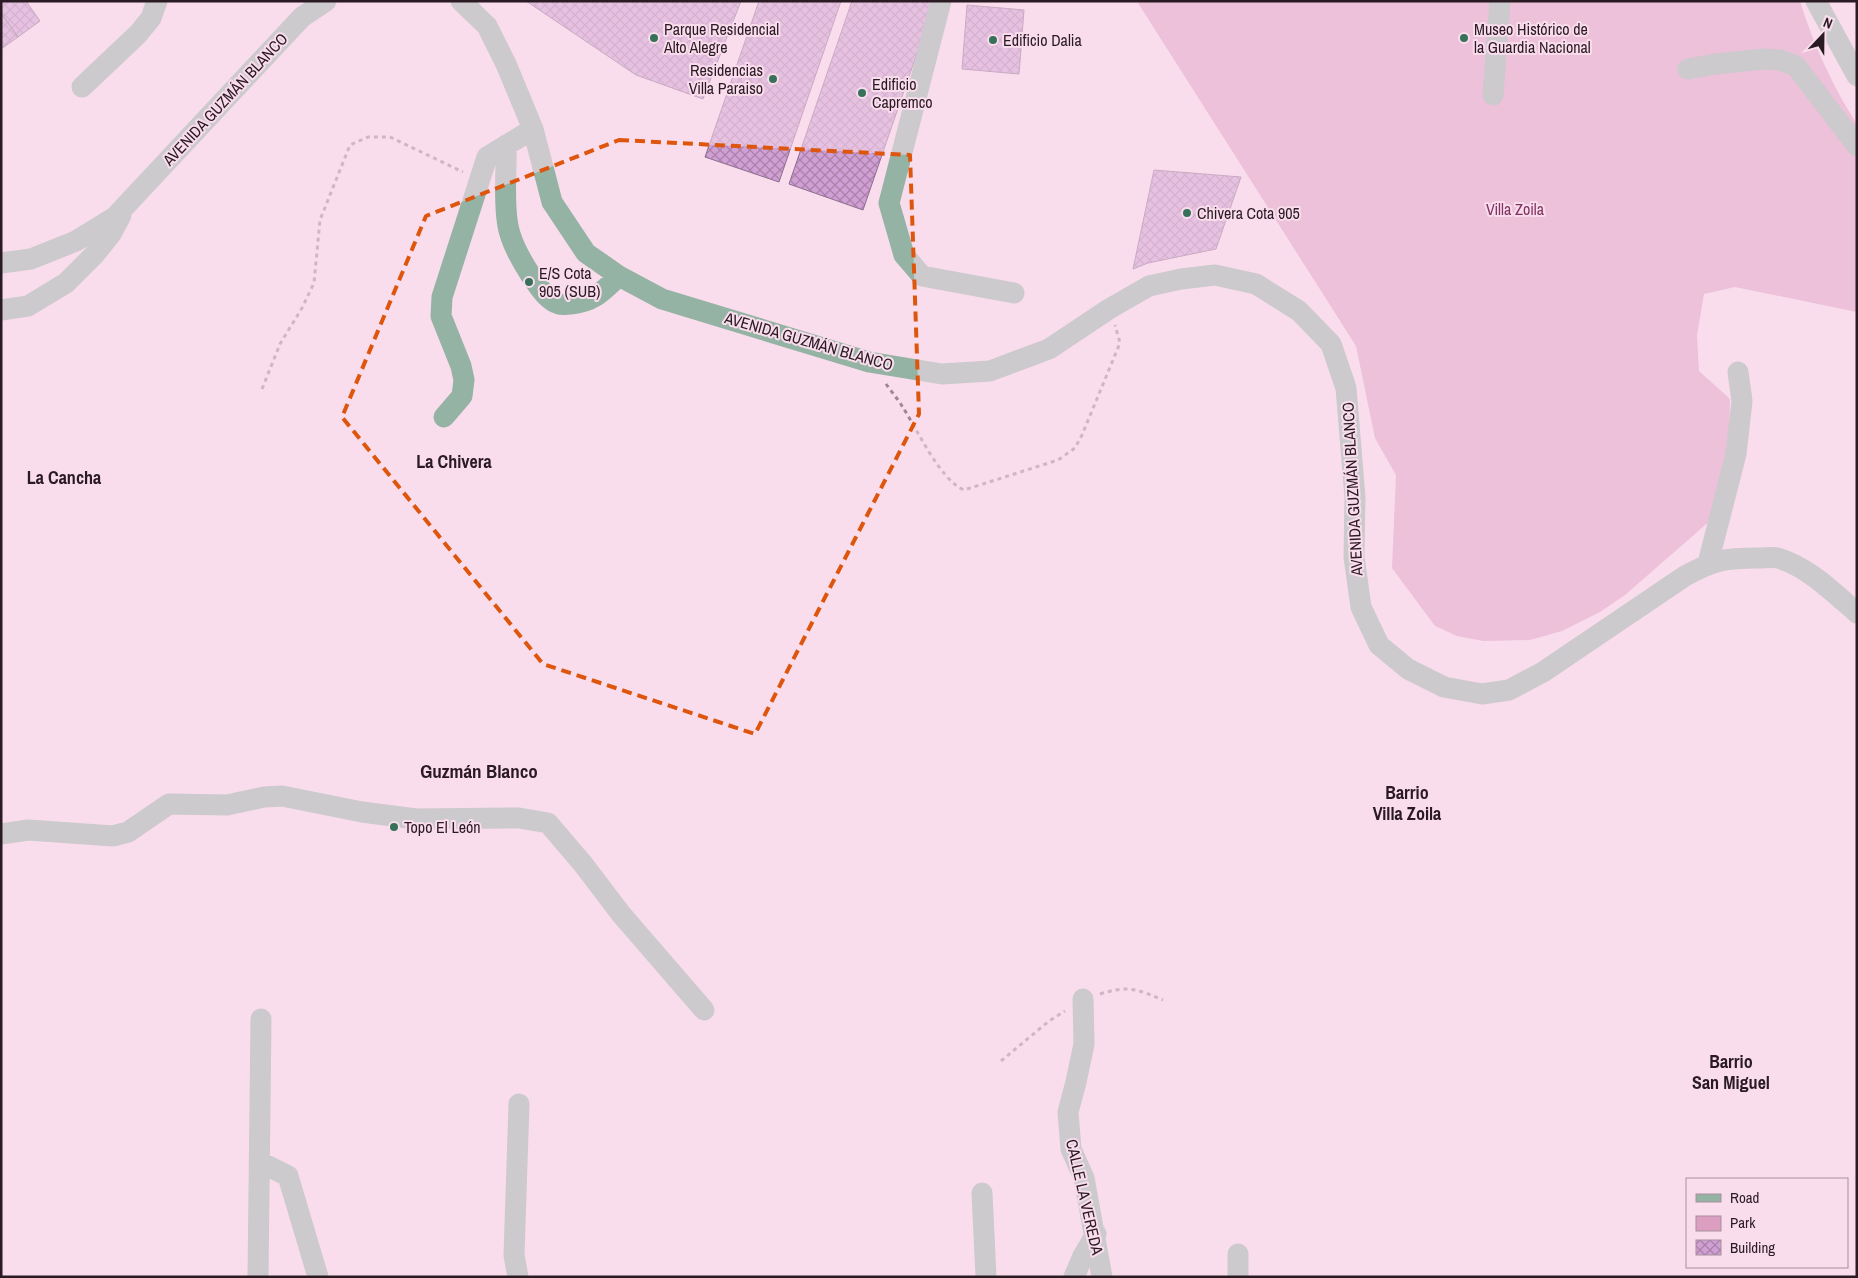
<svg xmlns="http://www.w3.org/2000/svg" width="1858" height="1278" viewBox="0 0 1858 1278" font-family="'Archivo Narrow',sans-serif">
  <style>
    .park { fill: #dc9fc1 }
    .building { fill: url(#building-cross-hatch); stroke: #8d6e8f }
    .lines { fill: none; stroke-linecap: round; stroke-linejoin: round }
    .path { stroke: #9e8793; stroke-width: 3; stroke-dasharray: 4 4; stroke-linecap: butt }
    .minor { stroke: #94b3a4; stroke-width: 21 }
    .marked { fill: none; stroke: #de560d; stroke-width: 4; stroke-dasharray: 10 6; stroke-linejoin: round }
    .poi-dot { fill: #387159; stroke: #faddec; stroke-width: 2 }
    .labels { text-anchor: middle; stroke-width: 4; stroke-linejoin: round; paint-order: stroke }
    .poi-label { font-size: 16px; fill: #2a1a23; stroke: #faddec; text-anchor: start }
    .street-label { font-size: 16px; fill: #2a1a23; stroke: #faddec }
    .park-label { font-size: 16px; fill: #803363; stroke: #faddec }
    .neighbourhood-label { font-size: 18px; font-weight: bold; fill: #2a1a23; stroke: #faddec }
    .quarter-label { font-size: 19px; font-weight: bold; fill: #2a1a23; stroke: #faddec }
  </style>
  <defs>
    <pattern id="building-cross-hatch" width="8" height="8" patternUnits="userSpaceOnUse" patternTransform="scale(1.25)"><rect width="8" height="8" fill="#d09fd3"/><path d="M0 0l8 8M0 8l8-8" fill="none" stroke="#a981ab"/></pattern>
  </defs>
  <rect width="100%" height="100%" fill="#faddec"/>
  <path class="park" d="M1144,1h656c12,40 34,88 57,123v188l-122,-25 -31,7 -7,41 2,36 31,28 -2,78 -17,43 -86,75 -25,17 -38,19 -32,9 -47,1 -26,-5 -22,-10 -43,-58 4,-93 -21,-37 -19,-92 -218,-343z"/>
  <path class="building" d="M1,1h25l14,20 -22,16 -17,-24z
    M526,1h215l-38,98 -67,-24z
    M759,1h82l-62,181 -74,-25z
    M852,1h83l-72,209 -74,-26z
    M967,5l57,5 -5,64 -57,-5z
    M1,13l17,24 -17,12z
    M1154,170l87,7 -25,72 -68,14 -15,6z"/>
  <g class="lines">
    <path class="path" d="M886,384c5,7 11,14 16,22 15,23 38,74 62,84l94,-30 17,-12 7,-13 38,-92 -5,-18
      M262,389l18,-45 22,-36 12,-25 6,-63 30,-75 18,-8h22l73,35
      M1100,994c28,-9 37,-5 63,6
      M1001,1061l48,-40 16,-10"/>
    <path class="minor" d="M461,1l26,25 19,38 27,65 19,73 34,51 33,23 43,23 207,63 73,12 48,-3 59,-22 60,-40 40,-23 32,-7 34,-4 41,9 43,27 32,33 15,44 9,109 -1,60 7,50 18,38 29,24 36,18 38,7 27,-4 34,-18 142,-96c29,-16 40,-18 74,-18 6,0 13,-1 19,0 30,9 55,34 79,55
      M941,1l-52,202 15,52 18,21 92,17
      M1816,1l41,75
      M1688,69l28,-5 47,-5 17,1 16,6 61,80
      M82,87l56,-53 13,-16 6,-17
      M1493,95l7,-94
      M506,145c1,27 -3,55 2,81 3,17 13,34 22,48 8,11 16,26 29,30 3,1 8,0 12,0 23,-2 32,-13 48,-28
      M1,263l30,-4 45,-18 39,-24 187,-200 24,-16
      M1,310l27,-4 38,-23 29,-29 16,-20 10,-19
      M444,417l18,-21 2,-16 -3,-14 -20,-50 1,-19 45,-140 46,-28
      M1708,563l28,-109 6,-53 -4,-29
      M1,834l27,-4 85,6 15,-4 41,-28 58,1 37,-8 18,-1 80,16 54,7 103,-1 29,5 35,41 38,50 83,96
      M1083,999l1,45 -8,38 -8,30 3,37 13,29 18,99
      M260,1162l28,14 30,101
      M982,1193l4,84
      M1238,1254v23
      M258,1277l3,-258
      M518,1277l-4,-22 5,-151
      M1074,1277l9,-21 13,-22"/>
  </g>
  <path d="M0 0H1858V1278H0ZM619,140l291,15 9,259 -164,320 -212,-70 -201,-247 84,-201z" fill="#faddec" fill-opacity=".55" fill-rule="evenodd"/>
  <path class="marked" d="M619,140l291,15 9,259 -164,320 -212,-70 -201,-247 84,-201z"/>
  <g class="poi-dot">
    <circle cx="654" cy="38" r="5"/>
    <circle cx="1464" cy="38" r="5"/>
    <circle cx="993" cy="40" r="5"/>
    <circle cx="773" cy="79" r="5"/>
    <circle cx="862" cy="93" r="5"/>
    <circle cx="1187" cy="213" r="5"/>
    <circle cx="529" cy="282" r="5"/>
    <circle cx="394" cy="827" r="5"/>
  </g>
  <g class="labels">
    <g class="poi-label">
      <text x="664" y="35">Parque Residencial<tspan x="664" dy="18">Alto Alegre</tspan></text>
      <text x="1474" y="35">Museo Histórico de<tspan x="1474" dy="18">la Guardia Nacional</tspan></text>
      <text x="1003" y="46">Edificio Dalia</text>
      <text x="763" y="76" text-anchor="end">Residencias<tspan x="763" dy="18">Villa Paraiso</tspan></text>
      <text x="872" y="90">Edificio<tspan x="872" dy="18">Capremco</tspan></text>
      <text x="1197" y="219">Chivera Cota 905</text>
      <text x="539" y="279">E/S Cota<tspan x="539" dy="18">905 (SUB)</tspan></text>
      <text x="404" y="833">Topo El León</text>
    </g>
    <g class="street-label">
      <text transform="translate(225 99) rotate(-47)" y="6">AVENIDA GUZMÁN BLANCO</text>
      <text transform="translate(809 341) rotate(16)" y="6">AVENIDA GUZMÁN BLANCO</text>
      <text transform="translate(1352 489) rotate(-93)" y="6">AVENIDA GUZMÁN BLANCO</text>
      <text transform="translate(1085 1197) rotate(77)" y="6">CALLE LA VEREDA</text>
    </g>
    <g class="park-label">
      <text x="1515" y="215">Villa Zoila</text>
    </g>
    <g class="neighbourhood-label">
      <text x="454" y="468">La Chivera</text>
      <text x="64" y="484">La Cancha</text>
      <text x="1407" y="799">Barrio<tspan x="1407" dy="21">Villa Zoila</tspan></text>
      <text x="1731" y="1068">Barrio<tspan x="1731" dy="21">San Miguel</tspan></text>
    </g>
    <g class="quarter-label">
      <text x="479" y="778">Guzmán Blanco</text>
    </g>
  </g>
  <rect width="1858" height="1278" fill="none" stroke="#2a1a23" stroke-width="5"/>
  <rect x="1686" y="1178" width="162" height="90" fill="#faddec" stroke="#a78f9c"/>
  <rect x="1696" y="1194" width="25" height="8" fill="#94b3a4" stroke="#a78f9c"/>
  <text x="1730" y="1203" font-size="15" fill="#2a1a23">Road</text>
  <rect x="1696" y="1216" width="25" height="15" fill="#dc9fc1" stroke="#a78f9c"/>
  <text x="1730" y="1228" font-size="15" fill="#2a1a23">Park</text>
  <rect x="1696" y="1240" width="25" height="15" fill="url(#building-cross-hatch)" stroke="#a78f9c"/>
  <text x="1730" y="1253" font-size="15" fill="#2a1a23">Building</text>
  <g transform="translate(1823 35) rotate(22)" stroke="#faddec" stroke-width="4" paint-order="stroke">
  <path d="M0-4L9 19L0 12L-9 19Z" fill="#2a1a23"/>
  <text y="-8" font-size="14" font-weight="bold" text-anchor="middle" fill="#2a1a23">N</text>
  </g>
</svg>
